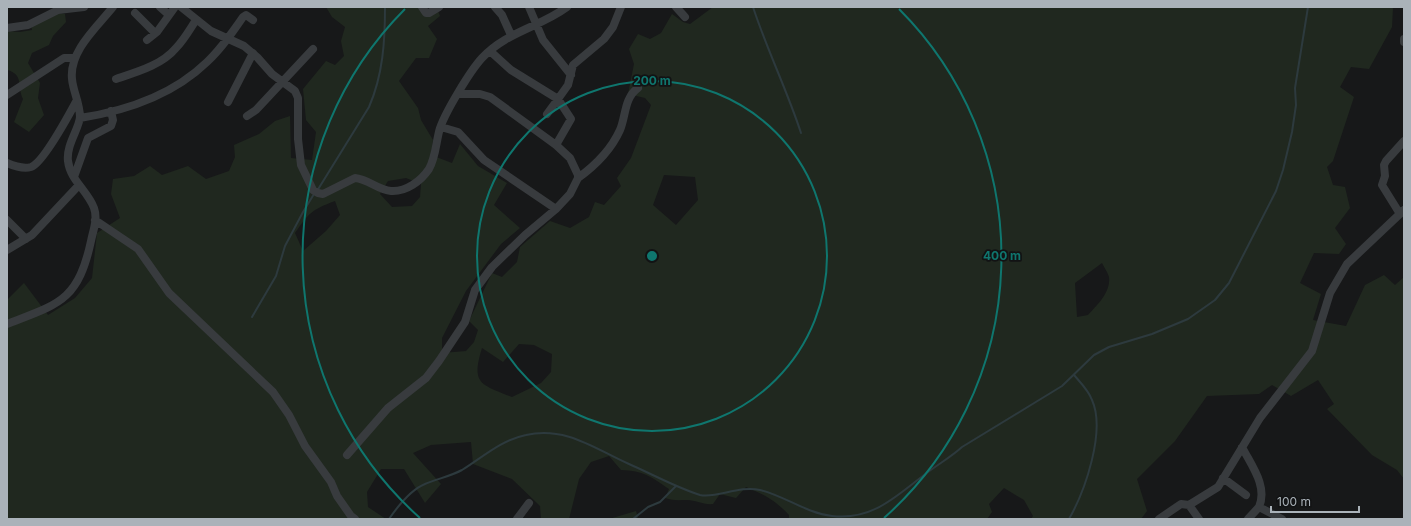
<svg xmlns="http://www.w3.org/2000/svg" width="1411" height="526" viewBox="0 0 1411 526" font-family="Inter,sans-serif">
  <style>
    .green { fill: #20281f; fill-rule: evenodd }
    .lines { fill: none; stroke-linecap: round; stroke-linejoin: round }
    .stream { stroke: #2d3a3e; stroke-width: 2 }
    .minor { stroke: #383b3e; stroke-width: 8 }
    .ring { fill: none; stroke: #0f766e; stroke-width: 2 }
    .centre { fill: #0f766e; stroke: #121314; stroke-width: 2 }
    .ring-label { font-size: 12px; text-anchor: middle; font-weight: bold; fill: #0f766e; stroke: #121314; stroke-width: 3.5; stroke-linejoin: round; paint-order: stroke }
  </style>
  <rect width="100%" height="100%" fill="#171819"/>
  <path class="green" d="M326,7h100l5,5 6,-4 3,8 -12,10 9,13 -8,19h-13l-17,23 19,27 3,12 12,20 -2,15 21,8 8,-19 18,22 29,17 -13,22 26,23 -19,16 -35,47 -24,47v15l24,-2 8,-9 4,-12 -9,-9 23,-48 10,4 15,-15 3,-15 30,-26 20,7 19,-11 6,-15 9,3 17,-19 -4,-8 14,-20 20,-53 -6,-7 -17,-4 6,-30 -5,-15 9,-15 12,5 11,-6 11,-19 11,8 7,2 23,-17h680l-1,20 -23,42 -18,-2 -11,20 14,10 -21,64 -6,6 6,18 12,2 5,21 -15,20 11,16 -7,10 -25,-1 -14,30 21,11 -8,26 33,6 19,-41 19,-10 11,10 9,-8v202l-7,-9 -25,-15 -45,-46 7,-5 -16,-24 -27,16 -19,-11 -13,9 -52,2 -32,45 -38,38 10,32 -6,8h-110l2,-3 -9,-16 -20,-12 -15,16 3,8 -5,7h-198v-4c-14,-15 -24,-20 -43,-28l-10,11 -16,-4 -7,10c-10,1 -17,-4 -26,-4 -8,0 -13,1 -22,-2l4,-9c-19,-13 -25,-18 -48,-19l-12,-14 -18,6 -12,17 -10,40h-28l-1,-13 -28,-27 -39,-15 -2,-22 -40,3 -18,8 28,31 -16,19 -21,-34h-23l-14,23 1,15 18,12h-379v-219l17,-17 24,32 27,-17 17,-20 5,-45 23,-15 -9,-24 2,-15 21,-3 16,-10 12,9 26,-9 18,13 23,-8 6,-14 -1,-12 25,-11 16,-13 15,-5 1,42 21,2 4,-28 -10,-12 -3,-31 23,-28 9,4 9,-9 -3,-15 4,-14 -13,-10zM664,175l31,2 3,23 -22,25 -23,-20zM406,178l15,6 -1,13 -8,9 -20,1 -12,-13 8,-13zM335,201l5,14 -14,16 -23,20 -8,-18c14,-20 16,-23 40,-32zM1102,263c2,4 6,10 7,14 2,15 -12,28 -21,38l-11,2 -2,-34zM519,344l15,1 18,9 -1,18 -10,11 -29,14c-32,-13 -41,-13 -30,-49l21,14z
    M57,13l8,1 1,8 -13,14 -4,9 -17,8 -4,10 12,20 -2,15 6,17 -15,17 -15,-10 9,-23c-6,-12 1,-25 -16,-29v-39l13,1 12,-2 -1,-5z
    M636,511l2,8h-29z"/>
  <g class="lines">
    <path class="stream" d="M753,7c14,43 34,83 48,126
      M317,191l52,-84c14,-32 16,-66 16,-100
      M252,317l24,-41 9,-30 18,-34 11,-18
      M389,519c9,-13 21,-29 36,-35 12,-5 26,-8 37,-14 21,-13 39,-30 64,-35 40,-9 69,14 103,29 23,10 46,23 71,31 16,4 39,-10 60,-5 25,6 46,23 72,26 42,5 66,-22 96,-44 12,-9 23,-15 34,-25l100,-61 32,-31 15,-8 43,-13 36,-15 27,-19 14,-17 47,-92 7,-21 9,-38 4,-27 -1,-17 13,-81
      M633,519l15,-12 12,-5 16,-16
      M1069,519c16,-28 37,-88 23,-119 -3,-9 -12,-18 -18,-25"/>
    <path class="minor" d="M160,7l9,8
      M181,7l30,24 33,15 13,11 15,17 23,17 3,7v41l3,26 12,25 5,3 5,1 32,-16c13,1 23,12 36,13 15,1 30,-10 38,-22 7,-12 7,-28 11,-41 6,-17 30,-57 42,-70 24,-26 58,-31 85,-51
      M422,7l4,6h3l10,-6
      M495,7l7,8 9,20
      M529,7l14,33 28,35
      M676,7l9,10
      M135,13l20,20
      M7,28l21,-3 30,-15 26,-3
      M1404,39v3
      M147,40l10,-8 18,-25
      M490,51l21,19 47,29 -11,15
      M116,79c21,-7 46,-14 60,-31 8,-8 14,-19 20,-28
      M459,94h21l10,3 66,48
      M7,95l57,-37h10
      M228,102l25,-49
      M247,116l9,-6 57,-61
      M80,118c45,-7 93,-23 127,-56 14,-13 25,-29 36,-45l3,-2 7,5
      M441,127l17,5 26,28 72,49
      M7,163c7,3 17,6 24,4 12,-4 39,-54 46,-67
      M74,177l14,-39 23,-12 2,-6 -2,-9
      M578,178c18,-13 33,-28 42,-48 6,-14 4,-32 18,-42
      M1400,214l-18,-29 3,-9 -1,-11 2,-4 18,-20
      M7,220l19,19
      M95,220l43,29 31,44 104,99 16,23 16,31 26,36 6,14 14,20 4,3
      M7,250l25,-15 47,-50
      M7,324c52,-20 71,-23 84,-83 2,-10 7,-22 3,-33 -6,-17 -24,-28 -26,-47 -2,-16 11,-32 12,-44 0,-13 -7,-26 -8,-38 -3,-28 25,-52 41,-72
      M1242,447c9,18 26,39 17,60
      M347,455l41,-47 38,-30 13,-17 26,-39 10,-32 17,-23 33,-32 31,-26 14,-15 8,-16v-3l-8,-17 -14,-13 15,-26 -13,-20 10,-14 5,-20 31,-26 9,-12 8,-20
      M1223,478l23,17
      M1189,505l10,14
      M517,519l12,-16
      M1159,519l22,-15 8,1 29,-18 42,-69 52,-67 18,-58 17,-29 57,-54
      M1248,519l11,-12 23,12"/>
  </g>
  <g class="ring">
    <circle cx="652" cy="256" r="175"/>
    <path d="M420 518A350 350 0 0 1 405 9M899 9A350 350 0 0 1 884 518"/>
  </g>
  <circle cx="652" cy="256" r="6" class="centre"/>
  <g class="ring-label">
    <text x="652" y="85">200 m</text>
    <text x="1002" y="260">400 m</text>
  </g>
  <rect width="1411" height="526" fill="none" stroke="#aab2b9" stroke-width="16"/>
  <path d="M1271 506v6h88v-6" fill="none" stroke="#aab2b9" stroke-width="2"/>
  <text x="1277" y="506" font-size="12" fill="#aab2b9" stroke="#121314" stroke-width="3" paint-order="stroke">100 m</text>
</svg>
